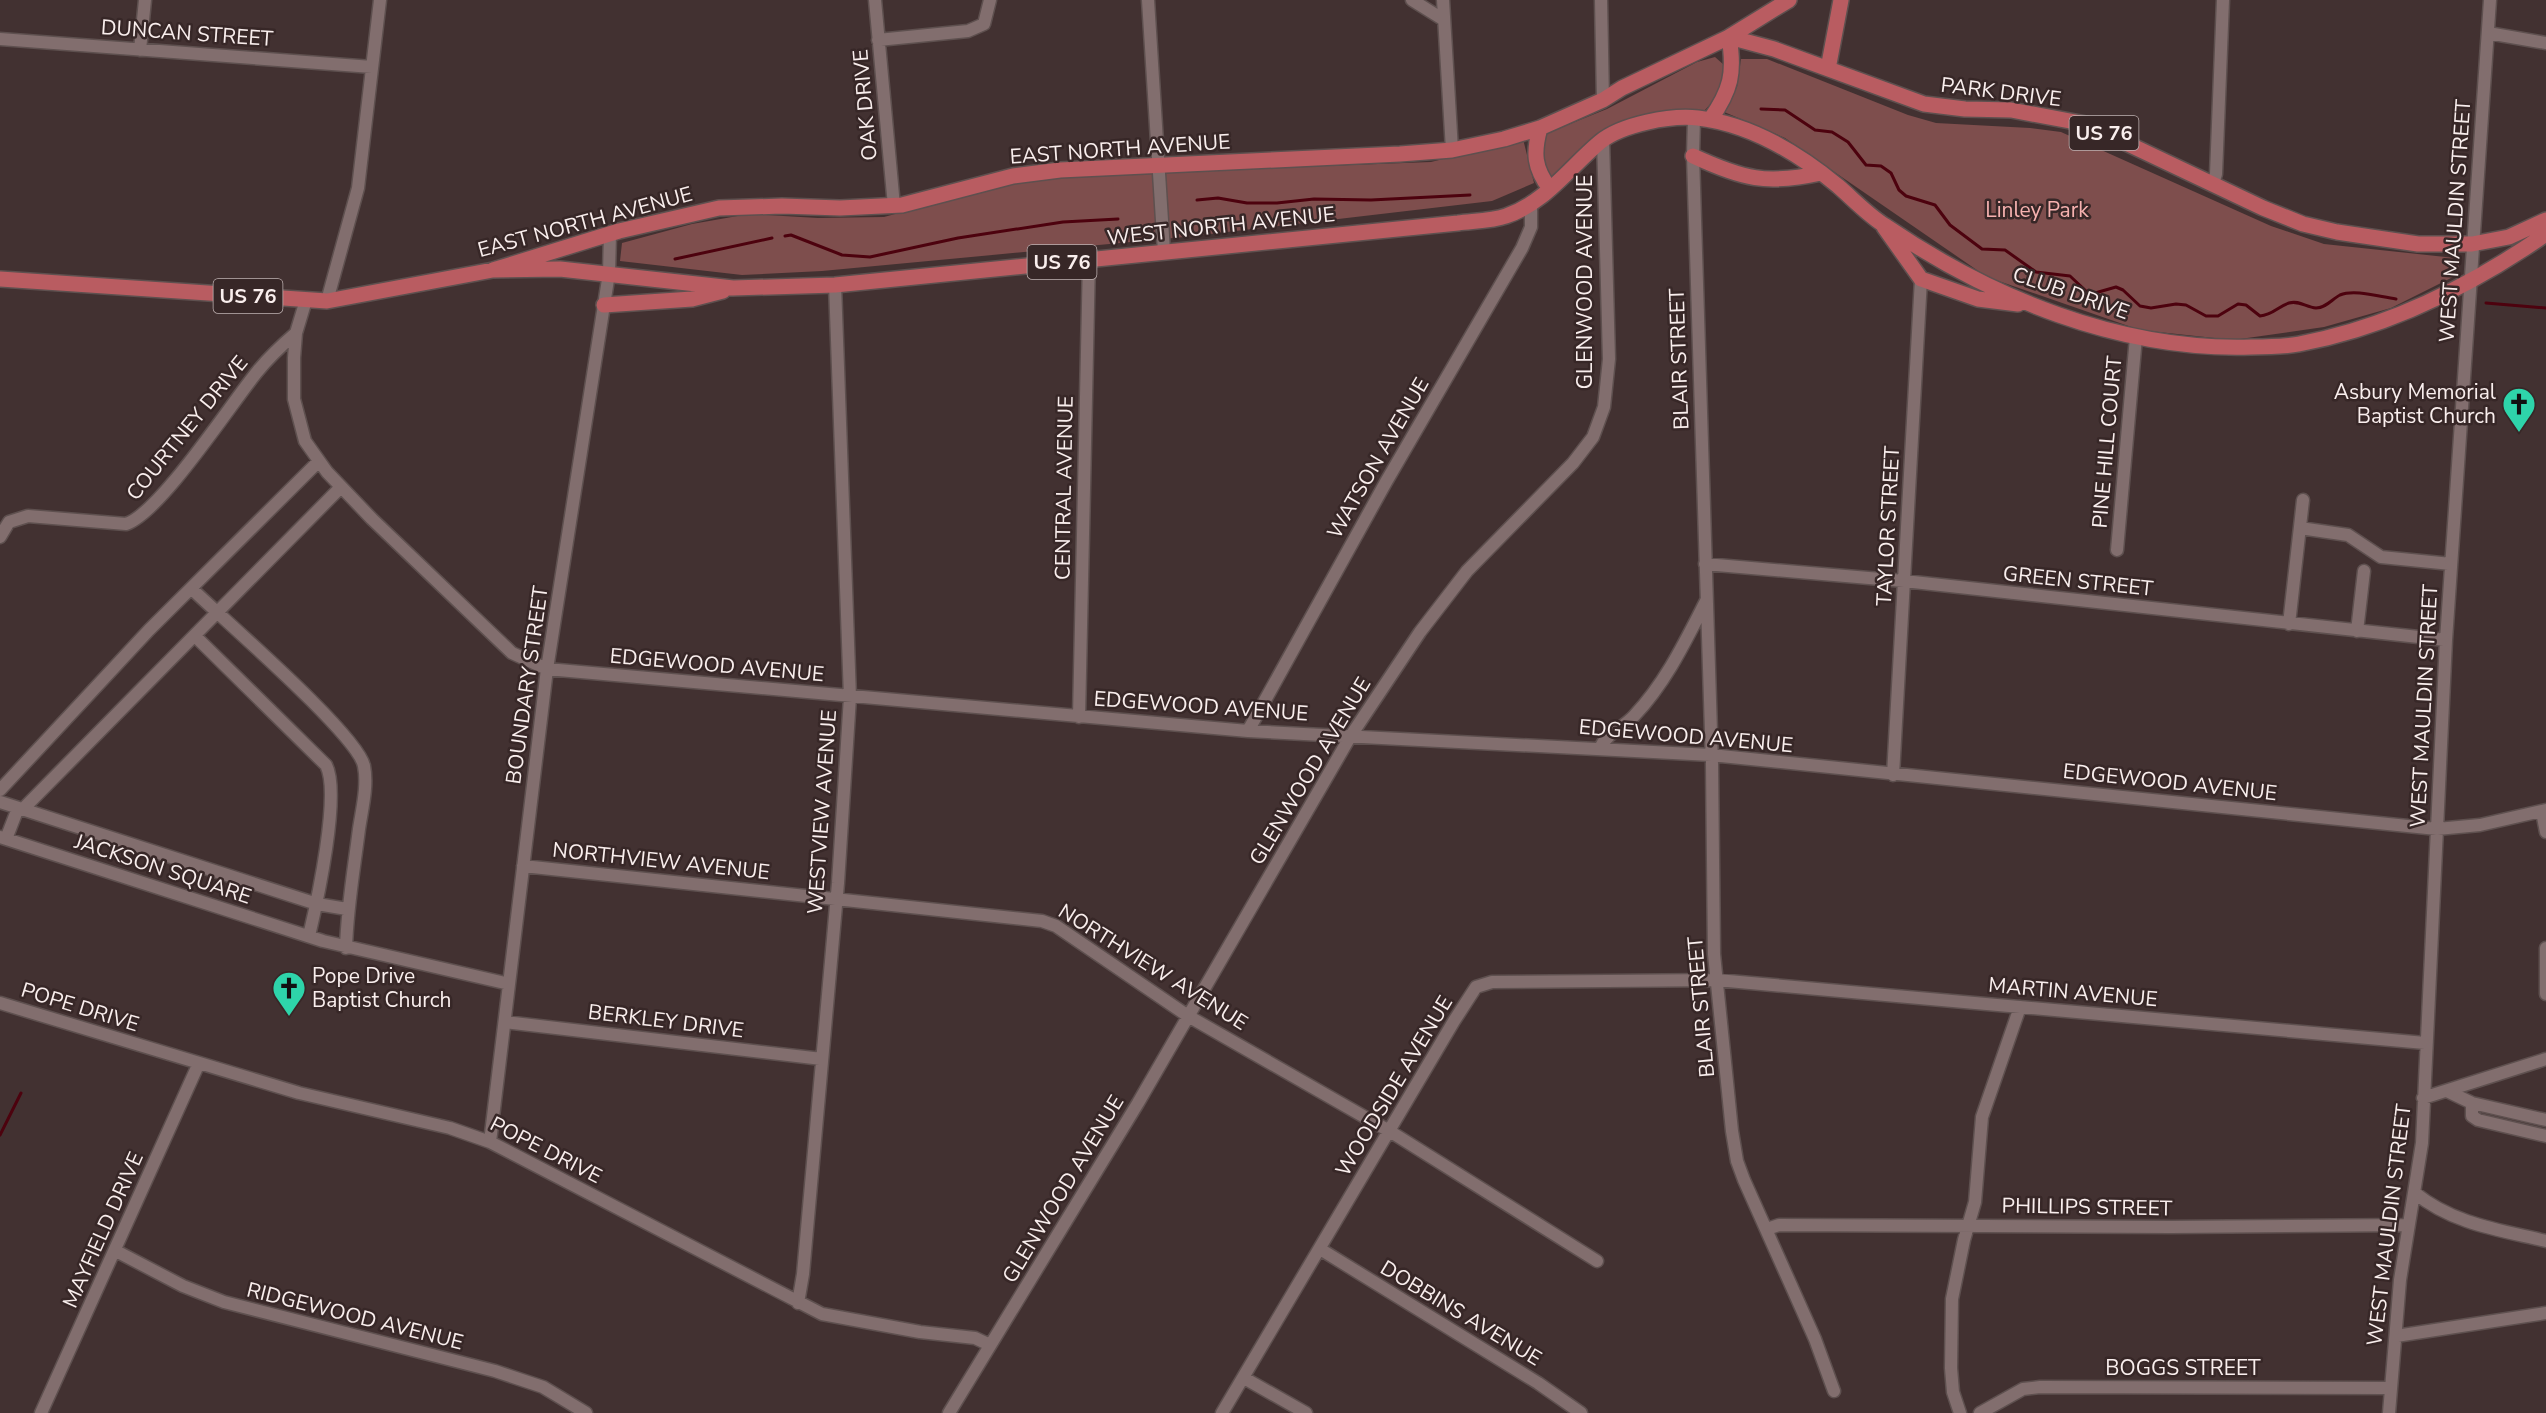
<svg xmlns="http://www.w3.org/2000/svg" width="2546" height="1413" viewBox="0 0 2546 1413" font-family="'Nunito Sans',sans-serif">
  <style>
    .green { fill: #7e4e4d }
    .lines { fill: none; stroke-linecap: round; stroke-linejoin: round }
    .stream { stroke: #4d020e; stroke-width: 3 }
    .minor-casing { stroke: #5e504f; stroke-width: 15 }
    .major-casing { stroke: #5e504f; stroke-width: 18 }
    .minor { stroke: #826e6e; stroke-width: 12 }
    .major { stroke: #b95c61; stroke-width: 15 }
    .labels { text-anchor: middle; stroke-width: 5; stroke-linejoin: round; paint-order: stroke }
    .shield { fill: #372727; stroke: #bfb2b2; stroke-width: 1.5 }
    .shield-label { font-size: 20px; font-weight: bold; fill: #f9eeed }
    .street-label { font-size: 21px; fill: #f9eeed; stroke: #372727 }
    .park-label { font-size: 21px; fill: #f7b2b0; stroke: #372727 }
    .poi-label { font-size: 21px; fill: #f9eeed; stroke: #372727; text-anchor: end }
  </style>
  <rect width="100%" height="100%" fill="#423131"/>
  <path class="green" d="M1715,57l9,8c-1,19 -6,32 -19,45 -37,0 -78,4 -109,26 -16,11 -31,28 -45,41 -9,-13 -11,-28 -6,-43l62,-25 90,-47z
    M1741,59h26l141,56 28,8 94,5 31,4 210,94 53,18 131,14 4,6 -2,11 -66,33 -67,19 -91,13 -93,-10 -153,-53 -202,-139 -63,-27 15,-24z
    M1523,139l11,44 -42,18 -308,36 -362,34 -80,4 -122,-14 2,-18 70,-19 57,-10 69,4 66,-1 133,-36 39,-5 375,-14z"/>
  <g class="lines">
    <path class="stream" d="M1761,109l24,1 30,20 17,2 16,10 18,23 15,1 10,7 8,17 7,6 29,9 15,20 32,24 23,1 31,22 34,4 16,15 9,2 21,-6 7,3 17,16 11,2 25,-4 10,1 20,11h12l20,-12 8,1 14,11c13,-1 17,-9 29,-13 10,-3 17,4 27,5 10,0 16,-9 24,-13 15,-6 40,2 56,4
      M1197,200l21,-2 29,5h30l37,-4 57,1 99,-5
      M785,236l6,-1 51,20 28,2 88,-19 105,-16 55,-3
      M675,259l97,-21
      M2486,303l60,5
      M0,1135l21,-42"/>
    <defs>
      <path id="minor" d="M875,0l19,206
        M1148,0l16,252
        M1412,0l32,20
        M1443,0l9,150
        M1601,0l2,100
        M2488,33l58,10
        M0,39l372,28
        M878,40l90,-9 16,-7 6,-24
        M140,50l5,-50
        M1694,118l-1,38 19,608 2,190 18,177 5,30 7,19 71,159 19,52
        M2213,183l3,-9 7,-174
        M306,300l-10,33 -2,25v41l11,42 22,31 45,47 140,134 35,16 701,62 463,24 726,74 43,-4 66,-15
        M327,301l31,-113 22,-188
        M2300,528l48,7 33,22 70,7
        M0,537l9,-15 19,-6 98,8c34,-11 104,-119 131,-152 12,-15 25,-27 39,-39
        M2117,550l19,-213
        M1705,564l199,17 542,59
        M192,589c31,30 166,146 172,177 4,20 -2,43 -5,63 -5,40 -12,79 -13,119
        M2289,624l14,-124
        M2357,631l7,-60
        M195,636l131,129c15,28 -9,137 -17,171
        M1079,717l10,-457
        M1248,731l138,-249 136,-234 9,-21v-25
        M1600,748c7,-15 23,-20 34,-32 32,-34 51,-74 72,-115
        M1893,775l28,-496
        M0,790l149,-160 170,-169
        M0,802l317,102 30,5
        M23,809l318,-322
        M2542,812l4,20
        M0,837l323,104 186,43
        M6,839l12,-31
        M523,866l519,55 14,5 132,90 203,116 206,129
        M2546,948v46
        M0,1003l299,90 151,35 40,14 332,172 98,18 55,6 15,7
        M505,1022l317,37
        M2447,1091l25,12 74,17
        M2423,1098l123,-39
        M2472,1103v13l6,4 68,16
        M490,1142l57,-473 62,-396 1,-39
        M2415,1193c38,31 85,37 131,48
        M1767,1229l12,-4 392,2 236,-2
        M1320,1249l218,134 43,30
        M116,1251l67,35 41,16 271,69 48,16 43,26
        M798,1303l5,-29 35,-391 12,-186 -15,-412
        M2396,1336l150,-23
        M1244,1378l62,35
        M41,1413l158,-350
        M949,1413l189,-310 212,-366 70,-105 47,-61 106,-108 20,-26 11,-30 5,-48 -6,-220
        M1222,1413l232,-392 22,-34 16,-5 225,-2 708,63
        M1960,1413l-7,-21 -2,-24 1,-69 12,-59 11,-38 7,-85 38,-110
        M1980,1413l43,-24 17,-2 351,1
        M2389,1413l11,-133 22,-137 24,-503 44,-640"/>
      <path id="major" d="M1729,37l45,12 150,55 41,5 46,1 75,14 177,84 40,16 34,8 81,12h54l37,-7 37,-17
        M1828,69l13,-69
        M1710,120c21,-30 25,-47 19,-83
        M1540,128c-7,25 -6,40 10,61
        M1693,156c50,23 73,29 128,17
        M1884,227l37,52 57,20 40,5
        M493,270l67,-1 173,19 102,-3 623,-62c15,-2 34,-2 48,-7 39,-13 64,-49 94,-74 22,-18 71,-27 98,-24 52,6 100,35 140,68 15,13 29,28 46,39 107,73 236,126 367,122 16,0 33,0 48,-3 91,-17 172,-58 247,-110
        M0,279l327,22 166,-31 126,-39 100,-23 63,-2 58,2 62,-3 111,-29 47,-6 340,-16 52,-4 52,-11 36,-11 63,-28 19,-12 107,-51 60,-37
        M604,305l88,-6 31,-8"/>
    </defs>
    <use href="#minor" class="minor-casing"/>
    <use href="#major" class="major-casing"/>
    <use href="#minor" class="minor"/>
    <use href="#major" class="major"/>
  </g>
  <defs>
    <symbol id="church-pin" viewBox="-11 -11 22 30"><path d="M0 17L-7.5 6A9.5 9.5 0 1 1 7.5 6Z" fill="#2ed4aa" stroke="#372727"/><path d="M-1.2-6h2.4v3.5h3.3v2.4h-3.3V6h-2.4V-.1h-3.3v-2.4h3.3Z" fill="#111"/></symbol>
  </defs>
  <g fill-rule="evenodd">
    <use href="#church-pin" x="2500" y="385" width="38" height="52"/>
    <use href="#church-pin" x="270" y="969" width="38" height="52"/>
  </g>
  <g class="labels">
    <g class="shield">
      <rect x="2069.5" y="116" width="69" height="34" rx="4.5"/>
      <rect x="1027.5" y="245" width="69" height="34" rx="4.5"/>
      <rect x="213.5" y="279" width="69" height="34" rx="4.5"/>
    </g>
    <g class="shield-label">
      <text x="2104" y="140">US 76</text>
      <text x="1062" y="269">US 76</text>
      <text x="248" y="303">US 76</text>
    </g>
    <g class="street-label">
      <text transform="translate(187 33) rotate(4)" y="7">DUNCAN STREET</text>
      <text transform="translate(2001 92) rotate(7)" y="7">PARK DRIVE</text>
      <text transform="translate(865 105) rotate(-95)" y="7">OAK DRIVE</text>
      <text transform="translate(1120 149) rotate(-4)" y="7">EAST NORTH AVENUE</text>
      <text transform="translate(2455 221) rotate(-86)" y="7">WEST MAULDIN STREET</text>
      <text transform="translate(585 222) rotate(-15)" y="7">EAST NORTH AVENUE</text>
      <text transform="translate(1221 226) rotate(-6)" y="7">WEST NORTH AVENUE</text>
      <text transform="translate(1585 282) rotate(-90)" y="7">GLENWOOD AVENUE</text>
      <text transform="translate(2071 293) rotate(19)" y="7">CLUB DRIVE</text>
      <text transform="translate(1679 359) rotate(-92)" y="7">BLAIR STREET</text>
      <text transform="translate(187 428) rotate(-51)" y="7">COURTNEY DRIVE</text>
      <text transform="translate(2107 442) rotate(-85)" y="7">PINE HILL COURT</text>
      <text transform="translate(1378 458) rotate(-60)" y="7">WATSON AVENUE</text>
      <text transform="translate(1064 488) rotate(-89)" y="7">CENTRAL AVENUE</text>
      <text transform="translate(1888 526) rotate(-87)" y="7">TAYLOR STREET</text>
      <text transform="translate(2078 581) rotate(6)" y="7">GREEN STREET</text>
      <text transform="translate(717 665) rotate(5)" y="7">EDGEWOOD AVENUE</text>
      <text transform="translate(527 685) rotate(-82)" y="7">BOUNDARY STREET</text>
      <text transform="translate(1201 706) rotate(4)" y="7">EDGEWOOD AVENUE</text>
      <text transform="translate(2424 706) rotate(-87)" y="7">WEST MAULDIN STREET</text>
      <text transform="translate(1686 736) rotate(5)" y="7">EDGEWOOD AVENUE</text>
      <text transform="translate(1310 771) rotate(-59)" y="7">GLENWOOD AVENUE</text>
      <text transform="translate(2170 782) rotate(6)" y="7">EDGEWOOD AVENUE</text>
      <text transform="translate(822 812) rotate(-86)" y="7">WESTVIEW AVENUE</text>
      <text transform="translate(661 861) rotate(6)" y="7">NORTHVIEW AVENUE</text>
      <text transform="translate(163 869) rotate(18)" y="7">JACKSON SQUARE</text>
      <text transform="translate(1153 967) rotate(32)" y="7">NORTHVIEW AVENUE</text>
      <text transform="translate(2073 992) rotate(5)" y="7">MARTIN AVENUE</text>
      <text transform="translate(80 1007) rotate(17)" y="7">POPE DRIVE</text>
      <text transform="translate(1701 1007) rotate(-95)" y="7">BLAIR STREET</text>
      <text transform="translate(666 1021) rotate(7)" y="7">BERKLEY DRIVE</text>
      <text transform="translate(1394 1086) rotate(-59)" y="7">WOODSIDE AVENUE</text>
      <text transform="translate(546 1150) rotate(27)" y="7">POPE DRIVE</text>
      <text transform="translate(1063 1189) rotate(-59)" y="7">GLENWOOD AVENUE</text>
      <text transform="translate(2087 1207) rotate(1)" y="7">PHILLIPS STREET</text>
      <text transform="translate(2389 1225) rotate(-83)" y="7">WEST MAULDIN STREET</text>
      <text transform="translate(103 1230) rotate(-66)" y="7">MAYFIELD DRIVE</text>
      <text transform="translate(1461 1313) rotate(31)" y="7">DOBBINS AVENUE</text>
      <text transform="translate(355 1316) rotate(14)" y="7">RIDGEWOOD AVENUE</text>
      <text x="2183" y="1375">BOGGS STREET</text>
    </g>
    <g class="park-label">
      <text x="2037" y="217">Linley Park</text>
    </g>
    <g class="poi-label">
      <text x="2496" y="399">Asbury Memorial<tspan x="2496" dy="24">Baptist Church</tspan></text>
      <text x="312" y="983" text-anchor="start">Pope Drive<tspan x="312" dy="24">Baptist Church</tspan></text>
    </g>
  </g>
</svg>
